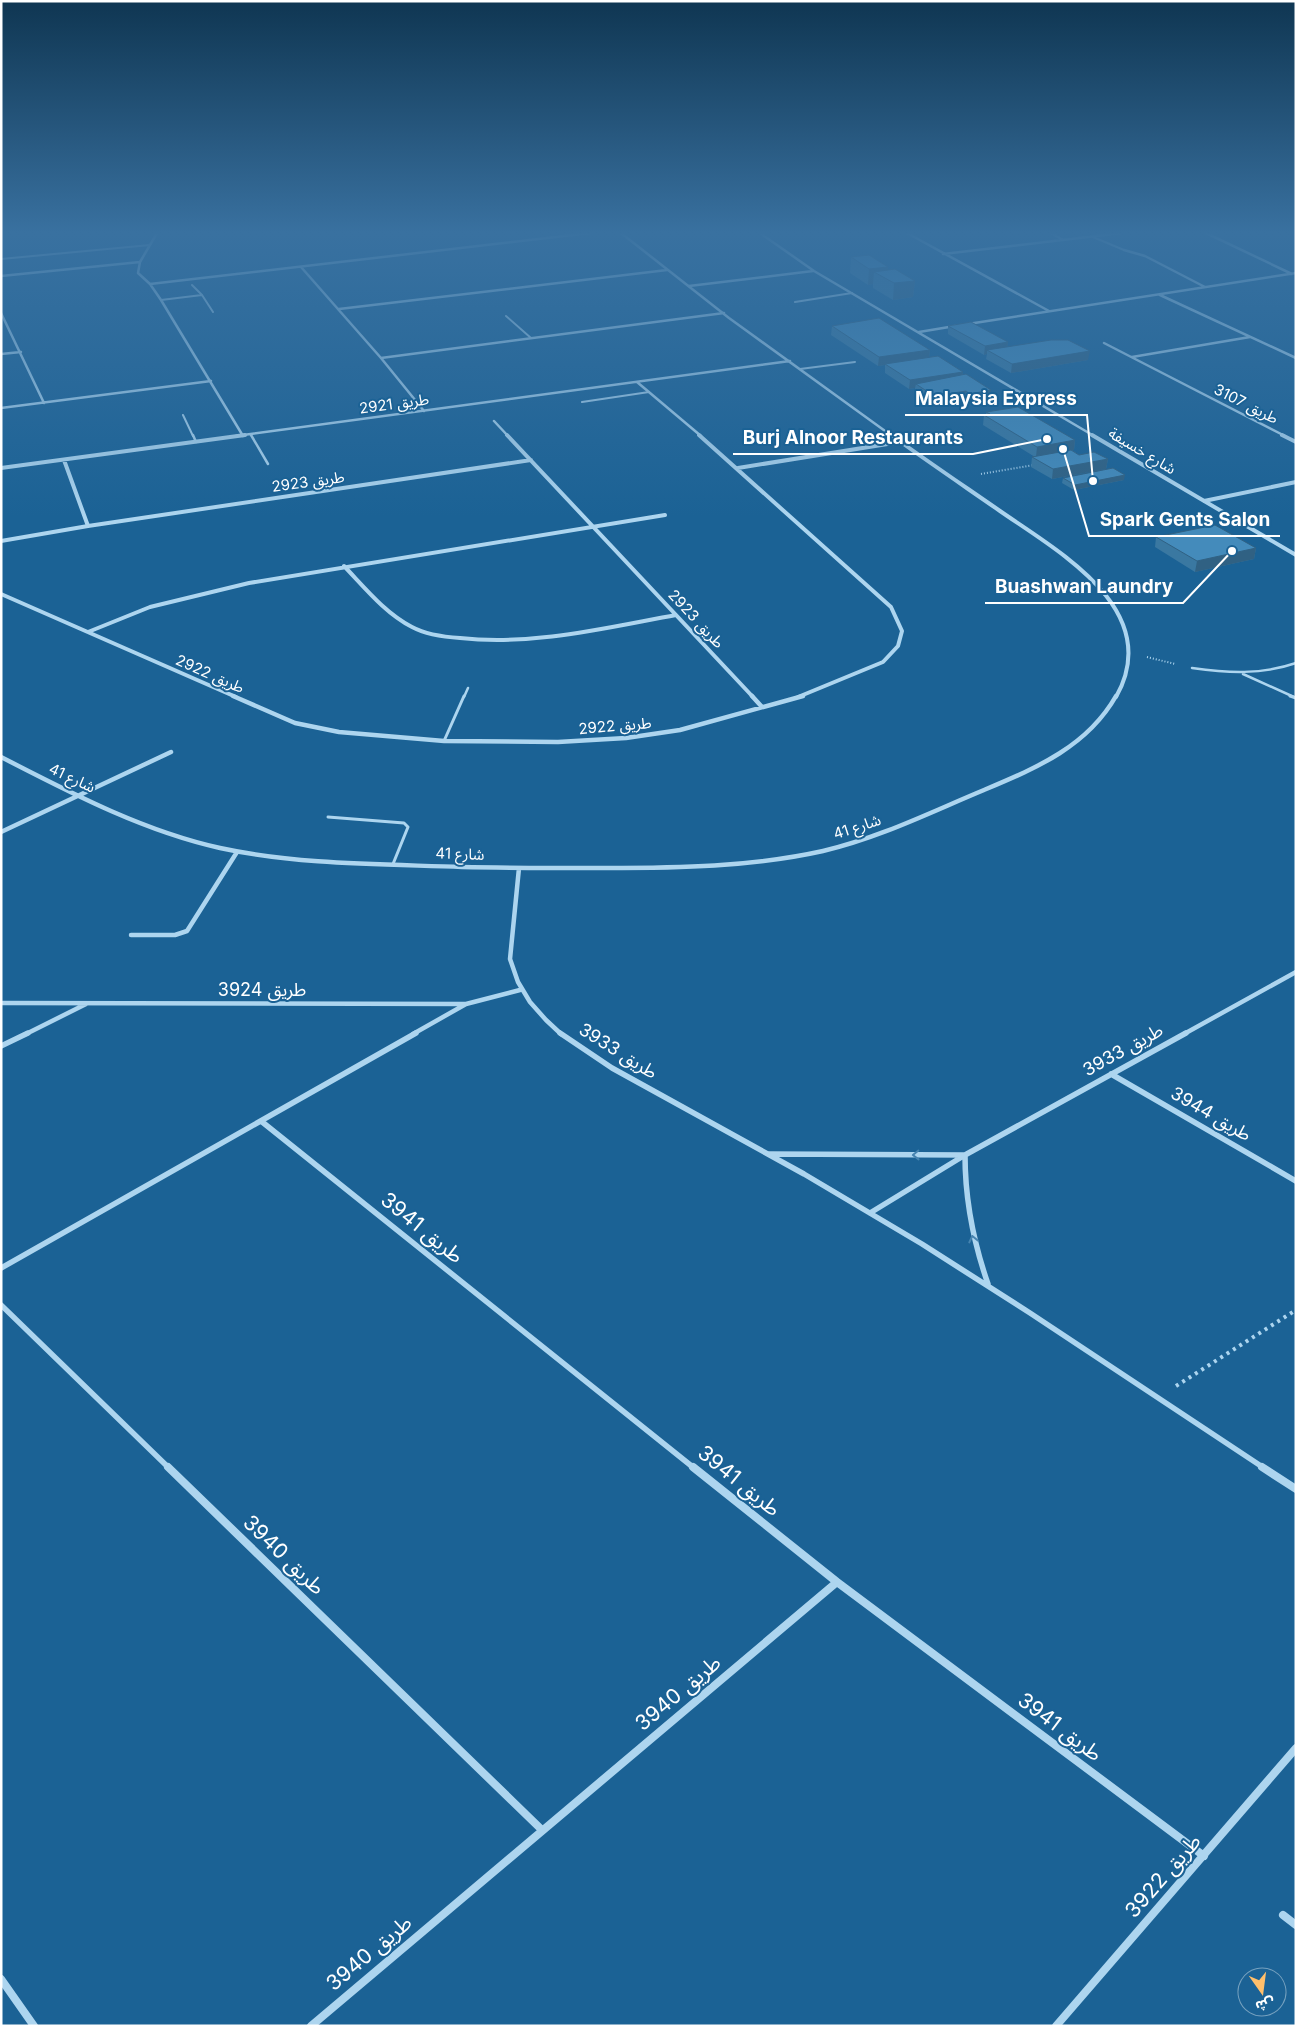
<svg xmlns="http://www.w3.org/2000/svg" width="1297" height="2027" viewBox="0 0 1297 2027" font-family="Inter,'Noto Sans Arabic',sans-serif">
  <style>
    .lines { fill: none; stroke-linecap: round; stroke-linejoin: round }
    .path-far1 { stroke: #add5ef; stroke-width: 2; stroke-dasharray: 1 2; stroke-linecap: butt }
    .path { stroke: #add5ef; stroke-width: 4; stroke-dasharray: 3 4.5; stroke-linecap: butt }
    .lane-far2 { stroke: #add5ef; stroke-width: 2 }
    .lane-far1 { stroke: #add5ef; stroke-width: 2.5 }
    .lane { stroke: #add5ef; stroke-width: 3 }
    .street-far4 { stroke: #add5ef; stroke-width: 2.5 }
    .street-far3 { stroke: #add5ef; stroke-width: 4 }
    .street-far2 { stroke: #add5ef; stroke-width: 4.5 }
    .street-far1 { stroke: #add5ef; stroke-width: 5.5 }
    .street { stroke: #add5ef; stroke-width: 8 }
    .wall { fill: #3a78a1 }
    .shaded-wall { fill: #306183 }
    .building { fill: #448bbb; stroke: #306183 }
    .oneway { stroke: #4784b0 }
    .labels { text-anchor: middle; stroke-width: 4; stroke-linejoin: round; paint-order: stroke }
    .far-street-label { font-size: 15px; fill: #fff; stroke: #1b6295 }
    .street-label { font-size: 18px; fill: #fff; stroke: #1b6295 }
    .near-street-label { font-size: 21px; fill: #fff; stroke: #1b6295 }
    .leader { fill: none; stroke: #fff; stroke-width: 2 }
    .callout-dot { fill: #fff; stroke: #1b6295; stroke-width: 2 }
    .callout-label { font-size: 19px; text-anchor: middle; font-weight: bold; fill: #fff; stroke: #1b6295; stroke-width: 4; stroke-linejoin: round; paint-order: stroke }
  </style>
  <rect width="100%" height="100%" fill="#1b6295"/>
  <g class="lines">
    <path class="path-far1" d="M981,474l53,-9
      M1147,657l28,7"/>
    <path class="path" d="M1176,1386l120,-76"/>
    <path class="lane-far2" d="M1093,237l31,13
      M1,259l149,-14
      M192,285l10,10
      M161,300l41,-5 11,17
      M795,302l57,-9
      M506,316l25,22
      M800,369l55,-7
      M582,402l67,-10
      M183,415l10,21"/>
    <path class="lane-far1" d="M193,435l3,7
      M251,435l17,29
      M1192,668c36,5 69,7 104,-5
      M1243,674l51,23
      M464,697l4,-9"/>
    <path class="lane" d="M1290,696l6,2
      M444,741l20,-45
      M328,817l76,6 4,4 -15,37"/>
    <path class="street-far4" d="M157,233l-17,29 -2,11 12,11 11,16 82,136
      M621,233l108,85 163,118
      M760,233l54,38 280,165
      M907,233l142,78
      M1051,233l12,7
      M1206,233l86,41
      M1124,250l21,6 60,31
      M943,254l178,-21
      M301,267l80,91 43,53
      M1,276l139,-14
      M150,284l440,-51
      M689,286l124,-15
      M1160,295l136,63
      M339,309l328,-39
      M1,313l43,90
      M968,324l328,-51
      M919,332l36,-6
      M1104,343l181,93
      M1,354l20,-2
      M1132,357l118,-20
      M381,358l343,-45
      M637,382l64,54
      M1,408l210,-27
      M494,421l14,15
      M236,436l554,-75"/>
    <path class="street-far3" d="M507,435l246,262
      M699,435l192,172 11,24 -4,15 -15,16 -85,35
      M891,435c36,26 73,51 109,76 59,41 165,99 116,186
      M1092,435l204,120
      M1282,435l14,7
      M64,460l24,66
      M1,468l244,-33
      M738,468l162,-26
      M1204,501l92,-19
      M1,541l87,-15 443,-66
      M344,566c21,22 41,47 68,61 15,8 32,10 48,11 73,8 145,-10 216,-23
      M1,594l235,103
      M88,632l62,-25 99,-24 416,-68"/>
    <path class="street-far2" d="M233,696l62,27 44,9 105,9 114,1 68,-4 54,-8 123,-34
      M752,696l10,11
      M1,757c70,36 142,74 219,91 79,17 161,16 242,19 48,1 95,1 143,1 73,0 146,-1 218,-17 56,-13 108,-39 161,-61 52,-22 103,-43 132,-94
      M1,832l170,-80
      M519,868l-9,91 8,23 12,20 16,18 15,14
      M131,935h44l12,-4 50,-79
      M1,1003l465,1 54,-14
      M26,1034l60,-30
      M413,1034l53,-30
      M1184,1034l112,-62"/>
    <path class="street-far1" d="M560,1033l52,35 192,106 118,70 108,69 234,155
      M1,1046l27,-13
      M1111,1074l185,107
      M261,1121l433,347
      M769,1154l196,1c0,45 8,86 23,129
      M870,1213l95,-58 221,-122
      M1,1268l415,-235
      M1,1305l168,163"/>
    <path class="street" d="M168,1467l374,363
      M693,1467l144,115 367,274
      M1262,1467l34,22
      M1283,1915l13,10
      M1,1979l33,47
      M311,2026l526,-444
      M1056,2026l240,-278"/>
  </g>
  <path class="wall" d="M851,257l37,10 -1,3 28,11 -2,16 -20,3 -20,-12v-4l-5,1 -18,-12z
    M832,326l98,24 -1,8 34,14v3l27,25 -21,3 -4,-3 -32,5 -18,-12v-5l-6,1 -24,-16v-8l-7,1 -47,-31z
    M948,326l60,16 -1,5 81,13 -77,13 -25,-14 1,-5 -3,1 -36,-21z
    M986,412l89,28 -1,10h-2l7,5 29,4 -2,10 -54,10 -21,-12 1,-10h3l-52,-32 1,-10h2z
    M1063,478l61,2 -50,10 -12,-7z
    M1156,537l100,11 -2,11 -59,13 -40,-25z"/>
  <path class="shaded-wall" d="M888,267l-1,12 -13,-7 -1,12 -5,1 1,-16z
    M915,281l-2,16 -20,3 1,-17z
    M1008,342l-1,9 -20,-1v4l-3,1 1,-9z
    M930,350l-1,9 -44,5v1l-7,1 1,-9z
    M1090,351l-2,9 -77,13 1,-9z
    M963,372l-1,9 -46,3 -1,4 -6,1 1,-9z
    M991,390l-1,10 -21,3 1,-9z
    M966,391l-1,9 -32,5 1,-9z
    M1075,440l-1,10 -38,7 1,-10z
    M1108,459l-2,10 -54,10 1,-10z
    M1125,475l-1,5 -50,10 1,-5z
    M1256,548l-2,11 -59,13 2,-11z"/>
  <path class="building" d="M869,255l19,12 -19,2 -18,-12z
    M895,269l20,12 -21,2 -20,-11z
    M879,318l51,32 -51,7 -47,-31z
    M971,322l37,20 -23,4 -37,-20z
    M1051,340h17l22,11 -78,13 -25,-14z
    M938,356l25,16 -53,8 -25,-16z
    M966,374l25,16 -21,4 -4,-3 -32,5 -18,-12z
    M1018,407l57,33 -38,7 -53,-32 6,-1 -4,-2z
    M1071,450l8,5 15,-3 14,7 -55,10 -21,-12z
    M1113,468l12,7 -50,10 -12,-7z
    M1215,525l41,23 -59,13 -41,-24z"/>
  <defs><path id="oneway-chevron" d="M-2-3.5L2.5 0L-2 3.5" fill="none" stroke-width="1.6" stroke-linecap="round" stroke-linejoin="round" transform="scale(1.25)"/></defs>
  <g class="oneway">
    <use href="#oneway-chevron" transform="translate(916 1155) rotate(179)"/>
    <use href="#oneway-chevron" transform="translate(973 1239) rotate(-103)"/>
  </g>
  <linearGradient id="sky" x2="0" y2="1"><stop stop-color="#0f3652"/><stop offset="0.45" stop-color="#3971a0"/><stop offset="1" stop-color="#3971a0" stop-opacity="0"/></linearGradient>
  <rect width="1297" height="517" fill="url(#sky)"/>
  <g class="labels">
    <g class="far-street-label">
      <text transform="translate(394 404) rotate(-8)" y="5">طريق 2921</text>
      <text transform="translate(1246 404) rotate(27)" y="5">طريق 3107</text>
      <text transform="translate(1142 451) rotate(31)" y="5">شارع خسيفة</text>
      <text transform="translate(308 482) rotate(-8)" y="5">طريق 2923</text>
      <text transform="translate(696 619) rotate(47)" y="5">طريق 2923</text>
      <text transform="translate(210 674) rotate(24)" y="5">طريق 2922</text>
      <text transform="translate(615 726) rotate(-5)" y="5">طريق 2922</text>
      <text transform="translate(72 778) rotate(25)" y="5">شارع 41</text>
      <text transform="translate(857 827) rotate(-18)" y="5">شارع 41</text>
      <text transform="translate(460 854) rotate(2)" y="5">شارع 41</text>
    </g>
    <g class="street-label">
      <text x="262" y="996">طريق 3924</text>
      <text transform="translate(1123 1050) rotate(-29)" y="6">طريق 3933</text>
      <text transform="translate(618 1051) rotate(32)" y="6">طريق 3933</text>
      <text transform="translate(1211 1114) rotate(30)" y="6">طريق 3944</text>
    </g>
    <g class="near-street-label">
      <text transform="translate(422 1228) rotate(39)" y="7">طريق 3941</text>
      <text transform="translate(739 1481) rotate(39)" y="7">طريق 3941</text>
      <text transform="translate(284 1555) rotate(44)" y="7">طريق 3940</text>
      <text transform="translate(678 1693) rotate(-40)" y="7">طريق 3940</text>
      <text transform="translate(1060 1727) rotate(37)" y="7">طريق 3941</text>
      <text transform="translate(1163 1876) rotate(-49)" y="7">طريق 3922</text>
      <text transform="translate(369 1953) rotate(-40)" y="7">طريق 3940</text>
    </g>
  </g>
  <path class="leader" d="M1093 481L1087 415H905M1047 439L973 454H733M1063 449L1089 536H1280M1232 551L1183 603H985"/>
  <g class="callout-dot">
    <circle cx="1093" cy="481" r="5"/>
    <circle cx="1047" cy="439" r="5"/>
    <circle cx="1063" cy="449" r="5"/>
    <circle cx="1232" cy="551" r="5"/>
  </g>
  <g class="callout-label">
    <text x="996" y="405">Malaysia Express</text>
    <text x="853" y="444">Burj Alnoor Restaurants</text>
    <text x="1185" y="526">Spark Gents Salon</text>
    <text x="1084" y="593">Buashwan Laundry</text>
  </g>
  <rect width="1297" height="2027" fill="none" stroke="#ffffff" stroke-width="5"/>
  <g transform="translate(1262 1992) rotate(166)"><circle r="24" fill="#1b6295" stroke="#76a1bf"/>
  <path d="M0-4L9 19L0 12L-9 19Z" fill="#ffbf6b"/>
  <text y="-8" font-size="14" font-weight="bold" text-anchor="middle" fill="#ffffff">ش</text>
  </g>
</svg>
